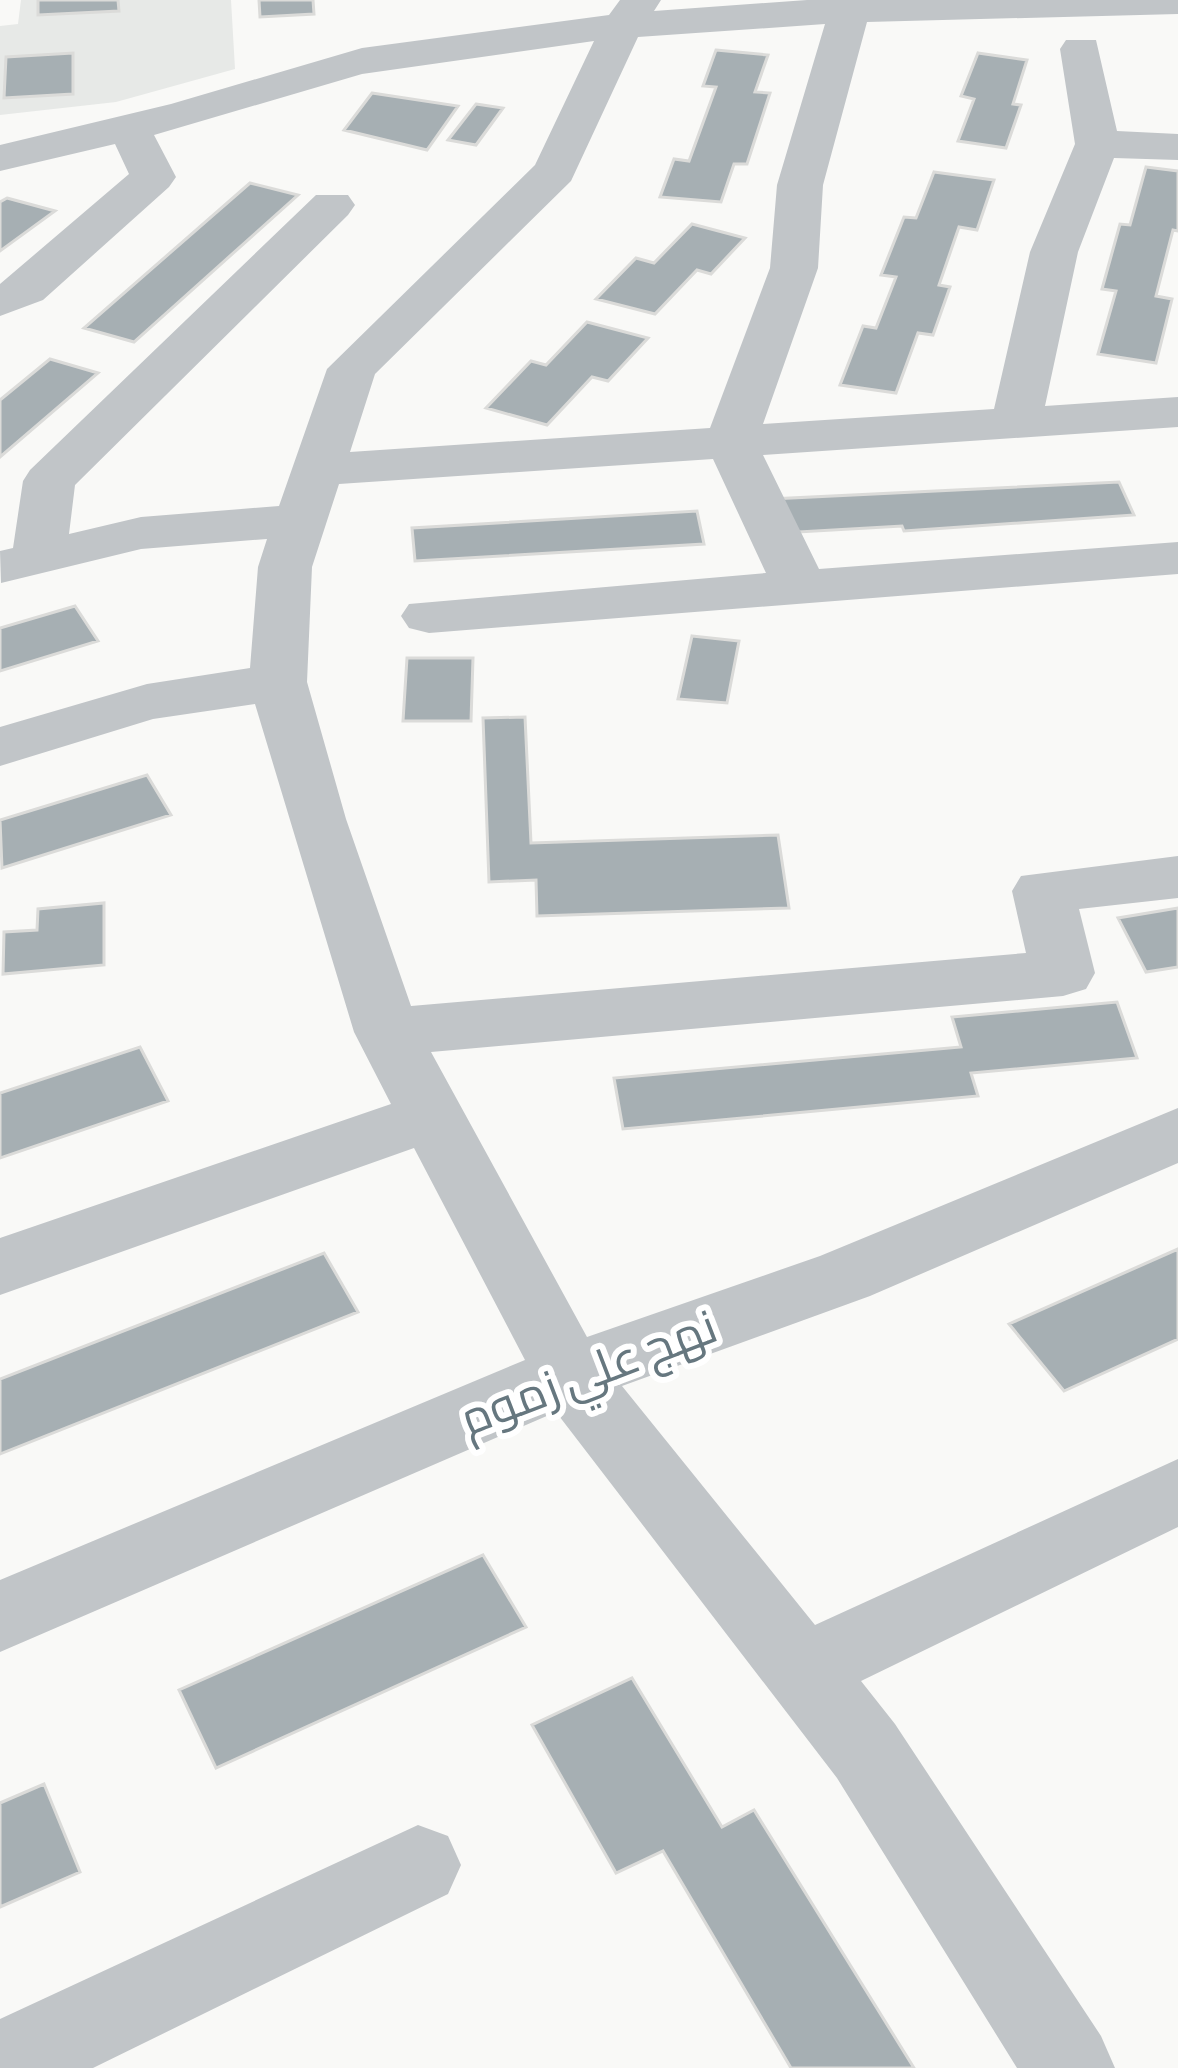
<svg xmlns="http://www.w3.org/2000/svg" width="1178" height="2068" viewBox="0 0 1178 2068" font-family="'Alegreya Sans',Cairo,sans-serif">
  <style>
    .built { fill: #e7e9e7 }
    .building { fill: #a6afb3; stroke: #dbdbd9; stroke-width: 3 }
    .lines { fill: none; stroke-linecap: round; stroke-linejoin: round }
    .minor { fill: #c1c5c8; fill-rule: evenodd }
    .labels { text-anchor: middle; stroke-width: 12; stroke-linejoin: round; paint-order: stroke }
    .street-label { font-size: 48px; fill: #66777f; stroke: #fff }
  </style>
  <rect width="100%" height="100%" fill="#f9f9f7"/>
  <path class="built" d="M21,0h210l4,69 -119,33 -116,13v-89l18,-2z"/>
  <path class="building" d="M38,0h80l1,11 -81,4z
    M259,0h54l1,14 -54,3z
    M716,50l52,5 -13,37 15,1 -23,71h-13l-13,38 -61,-5 14,-38 15,2 27,-74 -13,-1z
    M73,53v41l-69,4 2,-41z
    M978,53l49,7 -14,44 8,1 -15,43 -48,-7 16,-42 -13,-3z
    M372,93l86,13 -31,44 -83,-20z
    M476,104l27,4 -27,37 -28,-5z
    M1146,167l32,4v60l-5,-1 -17,66 16,3 -16,64 -58,-9 18,-63 -14,-2 18,-65 10,1z
    M934,172l60,8 -17,50 -18,-3 -20,58 11,2 -17,48 -15,-2 -22,60 -56,-8 23,-59 13,2 20,-51 -15,-2 23,-58 12,1z
    M250,183l48,12 -164,147 -50,-14z
    M7,198l48,13 -55,40v-49z
    M692,224l53,14 -34,36 -14,-4 -42,44 -59,-15 40,-41 18,5z
    M587,322l61,16 -40,43 -16,-4 -45,48 -61,-17 45,-47 15,4z
    M50,359l48,14 -98,84v-57z
    M1119,482l15,33 -230,16 -2,-5 -121,7 -10,-34z
    M697,511l7,33 -289,17 -3,-33z
    M75,606l23,35 -98,30v-43z
    M692,636l47,5 -12,62 -49,-4z
    M407,658h66l-2,63h-68z
    M525,717l6,126 247,-8 11,73 -252,8 -1,-36 -47,2 -6,-164z
    M147,775l24,40 -169,53 -2,-48z
    M104,903v62l-101,9 1,-42 33,-2 1,-21z
    M1178,908v59l-32,5 -28,-54z
    M1117,1002l20,56 -166,15 7,23 -355,33 -9,-51 347,-31 -9,-30z
    M140,1047l28,54 -168,57v-65z
    M1178,1249v90l-114,52 -55,-67z
    M324,1253l34,59 -358,142v-75z
    M483,1555l43,72 -310,141 -37,-78z
    M632,1678l90,149 32,-17 160,258h-123l-128,-217 -47,22 -84,-148z
    M44,1784l36,88 -80,35v-104z"/>
  <g class="lines">
    <path class="minor" d="M620,0h41l-7,11 153,-11h371v14l-311,8 -44,163 -5,83 -55,156 231,-15 36,-157 45,-108 -15,-95 6,-9h30l21,91 61,3v26l-64,-2 -36,94 -33,154 133,-9v30l-415,28 56,114 359,-27v32l-749,59 -20,-5 -8,-12 8,-12 357,-31 -53,-114 -374,25 -27,83 -5,115 39,137 65,187 615,-53 -14,-62 9,-15 157,-20v42l-99,11 16,64 -9,16 -23,7 -632,56 156,285 233,-81 358,-148v55l-308,133 -248,90 193,239 363,-166v68l-317,154 34,43 206,312 14,32h-98l-180,-290 -281,-366 -556,240v-72l525,-220 -111,-212 -414,147v-57l391,-134 -37,-72 -99,-328 -102,15 -153,47v-39l147,-43 103,-16 8,-101 9,-28 -126,10 -140,34 -1,-32 13,-3 10,-67 7,-11 286,-275h32l7,10 -7,10 -273,270 -6,49 72,-17 138,-11 48,-137 208,-204 59,-124 -232,33 -208,61 22,42 -7,10 -126,113 -43,16v-32l129,-110 -14,-30 -115,27v-26l171,-41 191,-56 247,-33zM825,24l-48,161 -7,83 -60,160 -360,24 25,-78 196,-193 67,-144z
      M418,1825l30,11 13,29 -13,29 -355,174h-93v-49z"/>
  </g>
  <g class="labels">
    <g class="street-label">
      <text transform="translate(588 1372) rotate(-21)" y="17">نهج علي زموم</text>
    </g>
  </g>
</svg>
